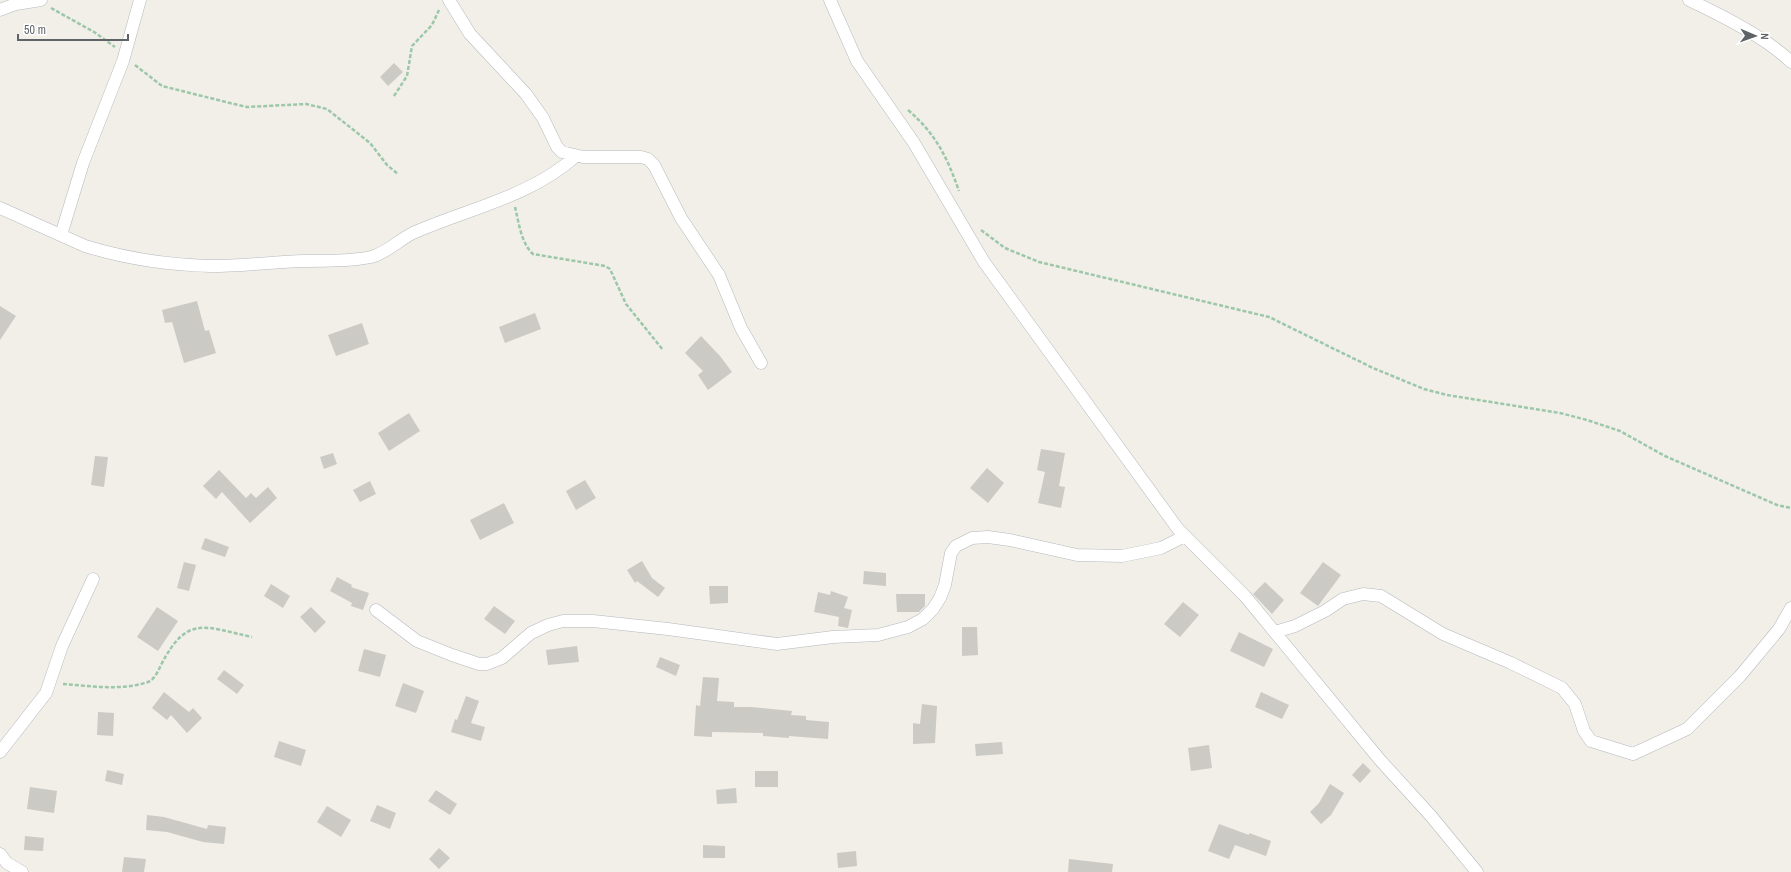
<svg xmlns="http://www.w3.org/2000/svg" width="1791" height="872" viewBox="0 0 1791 872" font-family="'Archivo Narrow',sans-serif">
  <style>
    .building { fill: #cccac5 }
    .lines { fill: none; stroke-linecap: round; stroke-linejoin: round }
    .street-casing { stroke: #b5b8bc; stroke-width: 13 }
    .path { stroke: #9cc7a9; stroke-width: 2.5; stroke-dasharray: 4 2; stroke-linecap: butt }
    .street { stroke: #fff; stroke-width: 12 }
  </style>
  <rect width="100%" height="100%" fill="#f1efe8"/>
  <path class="building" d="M394,63l9,9 -15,14 -8,-9z
    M197,301l8,30 4,-1 7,23 -32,10 -12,-41 -7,1 -3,-13z
    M0,306l16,10 -16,24z
    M535,313l6,16 -36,14 -6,-16z
    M362,323l7,21 -33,12 -8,-21z
    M701,336l19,20 12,16 -24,18 -10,-15 5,-4 -18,-18z
    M409,413l11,18 -31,20 -11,-18z
    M1041,449l24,4 -6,33 6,1 -4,21 -23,-5 7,-31 -8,-2z
    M333,453l4,11 -13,5 -4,-12z
    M95,456l13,1 -4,30 -13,-2z
    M987,468l17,15 -16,20 -18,-15z
    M219,470l27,28 5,-5 5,5 12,-11 9,11 -27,25 -28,-31 -6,7 -13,-13z
    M585,480l11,18 -20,12 -10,-19z
    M370,481l6,13 -16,8 -7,-12z
    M504,503l10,20 -34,17 -10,-20z
    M205,538l24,9 -4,10 -24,-8z
    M642,561l10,17 13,10 -7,9 -21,-16 -2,2 -8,-13z
    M184,562l12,3 -7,26 -12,-3z
    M1323,562l18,13 -23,31 -18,-13z
    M864,571l22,2v13l-23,-2z
    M337,577l15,8 -1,2 18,6 -6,17 -12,-4 1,-3 -22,-12z
    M1265,582l19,18 -12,14 -19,-20z
    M271,584l19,12 -7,12 -19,-12z
    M709,586h19v17l-18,1z
    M831,591l17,6 -4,11 8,2 -4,18 -10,-2 1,-9 -25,-5 4,-20 12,3z
    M896,594h29v12l-6,6h-22z
    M1183,602l16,13 -19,22 -16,-13z
    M494,606l21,15 -10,13 -21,-15z
    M157,607l21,14 -20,30 -21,-14z
    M311,607l15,15 -11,11 -15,-16z
    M962,627h15l1,28 -16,1z
    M1239,632l34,17 -9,18 -34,-16z
    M577,646l2,16 -31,3 -2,-15z
    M364,649l22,6 -6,22 -22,-6z
    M660,657l20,8 -4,11 -20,-9z
    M224,670l20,15 -7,9 -20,-15z
    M703,677l16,1 -2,23 17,1v5h17l41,4 -1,4 15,1v4l23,2 -1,17 -39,-3v2l-26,-2v-3l-51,-1v5l-18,-1 2,-31 4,1z
    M403,683l21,8 -8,22 -21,-7z
    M164,692l25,20 4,-4 9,10 -15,15 -16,-18 -4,5 -15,-12z
    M1261,692l28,13 -7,14 -27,-12z
    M466,696l13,5 -8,22 14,4 -4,14 -30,-9 4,-13 2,1z
    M922,704l15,2 -2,37 -22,1v-21l7,1z
    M98,712l16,1 -1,23 -16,-1z
    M279,741l27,9 -5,16 -27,-9z
    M1002,742l1,12 -27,2 -1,-12z
    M1209,745l3,23 -21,3 -3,-23z
    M1363,763l8,8 -11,12 -8,-8z
    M107,770l17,4 -2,11 -17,-4z
    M755,771h23v16h-23z
    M1330,784l14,9 -13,22 -10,9 -11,-12 9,-9z
    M30,787l27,4 -3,22 -27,-4z
    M736,788l1,15 -20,1 -1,-14z
    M436,790l21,14 -7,11 -22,-14z
    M377,805l19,8 -6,16 -20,-8z
    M327,806l24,14 -10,17 -24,-15z
    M147,815l17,2 43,12 1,-4 18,2 -2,17 -21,-2 -36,-10 -21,-2z
    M1219,824l30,11v-2l22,8 -5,15 -31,-11 -6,14 -21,-8z
    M25,836l19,2 -1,13 -19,-1z
    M703,845l22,1v12h-22z
    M439,848l11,10 -11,11 -10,-10z
    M856,851l1,15 -19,2 -1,-15z
    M124,857l22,2 -2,13h-22z
    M1069,859l44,5 -1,8h-44z"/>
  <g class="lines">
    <defs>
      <path id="street" d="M449,0l21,34 56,60 17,24 14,29 5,5 21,5h58l7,2 6,6 27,53 38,57 22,53 20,35
        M830,0l27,61 57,82 70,119 194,267 67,67 135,164 51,56 46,56
        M1689,0c30,14 79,39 102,62
        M0,10l16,-6 25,-4
        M0,208l85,38c39,12 85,19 126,20 31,0 62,-4 93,-5 22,-1 45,1 67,-4 14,-3 28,-17 42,-24 54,-24 117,-36 163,-77
        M61,235l22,-72 40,-102 17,-61
        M376,610l41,31 35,14 27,9h8l15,-6 29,-25 17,-8 15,-4h30l75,8 109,15 56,-7 45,-2 30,-8 15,-8 10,-10 7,-11 5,-13 6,-32 5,-7 16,-8 16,-1 22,3 67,15 45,1 39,-8 24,-12
        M1275,632l20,-6 30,-15 18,-12 20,-5 18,2 62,38 68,29 51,25 13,16 9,27 7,10 42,13 54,-25 53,-53 39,-47 12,-21
        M0,752l46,-59 16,-47 31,-67
        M0,854l7,9 15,9"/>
    </defs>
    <use href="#street" class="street-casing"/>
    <path class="path" d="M51,8l43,24 21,15
      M135,65l27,21 72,18 13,3 59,-3 21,5 43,34 17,22 11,9
      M394,96l13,-20 5,-30 20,-21 7,-15
      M908,110c28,24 39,47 51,81
      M515,207c4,16 6,36 18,47l72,12 5,3 16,35 37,46
      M981,230l24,18 34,14 230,55 104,51 51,21 23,6 113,18 27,7 33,11 45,25 112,49 14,3
      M63,684c27,2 59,7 85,-2 7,-3 10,-11 13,-17 26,-51 44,-38 91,-28"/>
    <use href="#street" class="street"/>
  </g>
  <g transform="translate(1755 36) rotate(92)" stroke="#ffffff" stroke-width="3" paint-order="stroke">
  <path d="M0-3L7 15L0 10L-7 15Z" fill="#5f6368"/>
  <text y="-6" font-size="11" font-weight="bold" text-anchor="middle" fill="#5f6368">N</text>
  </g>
  <path d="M18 34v6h110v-6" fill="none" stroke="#5f6368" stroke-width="2"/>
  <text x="24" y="34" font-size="12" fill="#5f6368" stroke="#ffffff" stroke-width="3" paint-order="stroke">50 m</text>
</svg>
